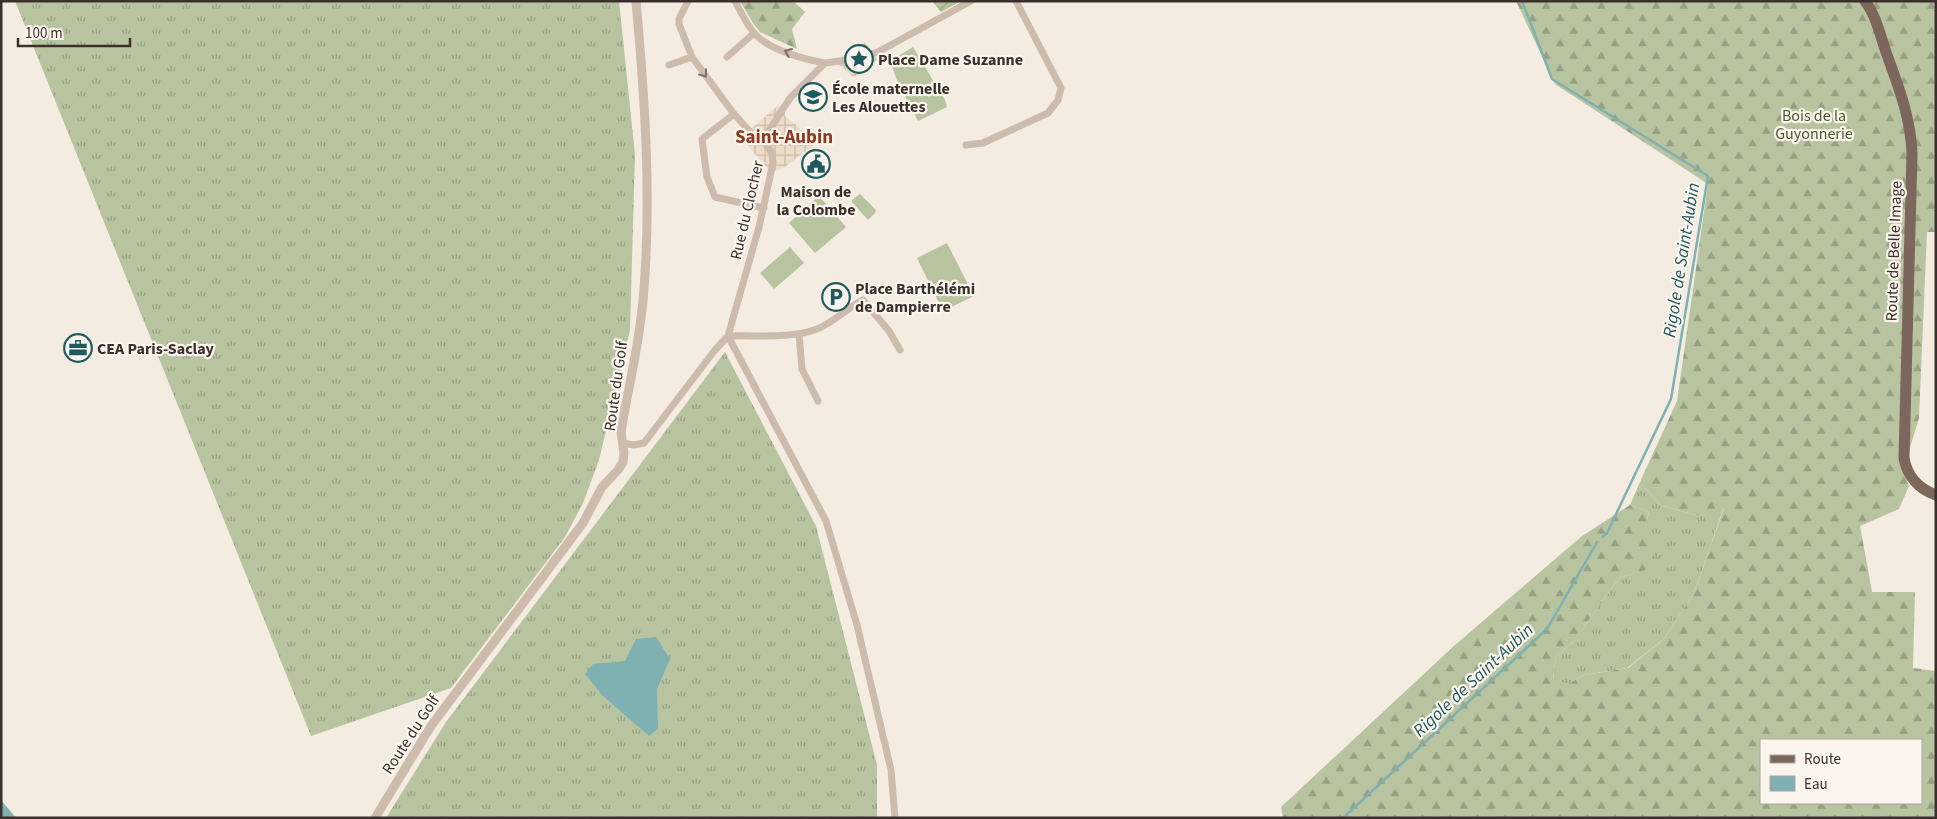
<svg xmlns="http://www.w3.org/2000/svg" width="1937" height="819" viewBox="0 0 1937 819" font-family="'Source Sans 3',sans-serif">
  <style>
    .grass { fill: url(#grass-tufts) }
    .forest { fill: url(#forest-firs); fill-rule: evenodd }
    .garden { fill: url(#garden-furrows) }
    .pitch { fill: #b8c4a0 }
    .plaza { fill: url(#plaza-grid) }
    .water { fill: #7fb0b2 }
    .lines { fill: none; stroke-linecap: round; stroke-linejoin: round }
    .stream { stroke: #7fb0b2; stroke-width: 2.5 }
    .minor { stroke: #cdbbac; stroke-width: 7 }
    .tertiary { stroke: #cdbbac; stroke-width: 9 }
    .primary { stroke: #7d675c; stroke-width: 11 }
    .oneway { stroke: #7d6f65 }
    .labels { text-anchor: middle; stroke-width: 4.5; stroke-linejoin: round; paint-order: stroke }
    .poi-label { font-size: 16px; font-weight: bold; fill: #3b302b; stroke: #fbf5ee; text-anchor: start }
    .park-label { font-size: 16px; fill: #4a5a2e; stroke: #fbf5ee }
    .street-label { font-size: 16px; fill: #3b302b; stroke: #fbf5ee }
    .water-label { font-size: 18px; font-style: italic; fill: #1f5a5e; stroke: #fbf5ee }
    .quarter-label { font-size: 19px; font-weight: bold; fill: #8c3b22; stroke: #fbf5ee }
  </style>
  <defs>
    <pattern id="grass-tufts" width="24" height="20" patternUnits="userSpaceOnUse" patternTransform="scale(1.25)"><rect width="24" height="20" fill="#b8c4a0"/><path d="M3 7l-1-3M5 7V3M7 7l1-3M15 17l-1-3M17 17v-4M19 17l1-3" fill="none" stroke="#97a083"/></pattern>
    <pattern id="forest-firs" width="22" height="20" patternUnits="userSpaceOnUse" patternTransform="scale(1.25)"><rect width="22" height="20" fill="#b8c4a0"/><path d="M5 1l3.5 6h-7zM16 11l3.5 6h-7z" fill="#97a083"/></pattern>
    <pattern id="garden-furrows" width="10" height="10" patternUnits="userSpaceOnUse" patternTransform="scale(1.25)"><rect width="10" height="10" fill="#b8c4a0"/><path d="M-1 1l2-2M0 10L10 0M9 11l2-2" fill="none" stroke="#97a083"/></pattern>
    <pattern id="plaza-grid" width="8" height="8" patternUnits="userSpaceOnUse" patternTransform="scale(1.25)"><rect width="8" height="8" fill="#ecdcc8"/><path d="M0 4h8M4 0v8" fill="none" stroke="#cbbdac"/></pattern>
  </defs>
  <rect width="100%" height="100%" fill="#f4ebe1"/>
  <path class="grass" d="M15,1h604l16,154 -5,175 -31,130 -16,43 -18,34 -114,151 -140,48z
    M725,352l91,174 61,239v53h-491l60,-96z
    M1640,482l20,23 39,11 25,-9 -30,86 -30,46 -37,29 -43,7 -16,9 -15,-4 3,-23 18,-16 45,-63 26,-8v-41l4,-17 -19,-7z"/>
  <path class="forest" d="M740,1h53l12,11 -13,17 5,20 -37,-17 -7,-9z
    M1516,1h420v231h-9l-8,186 -16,53 6,15 -10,23 -39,17 12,66h43l-2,76 23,3v147h-653l-2,-11 174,-162 127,-109 48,-31 19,7 -4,17 15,17 -15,24 -26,8 -45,63 -18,16 -3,22 15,5 16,-9 44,-7 36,-29 30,-46 30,-85 -25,8 -39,-11 -20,-23 37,-81 31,-217 -153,-100zM1761,740h160v63h-160z"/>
  <path class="garden" d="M932,1h29l-20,11z"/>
  <path class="pitch" d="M913,47l32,53 2,7 -29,14 -20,-38 -8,-22z
    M860,194l16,16 -1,3 -7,7 -16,-18v-2z
    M819,196l27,31 -31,26 -26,-30z
    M947,243l27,53 -31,15 -26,-53z
    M790,247l14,16 -30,26 -14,-16z"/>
  <path class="plaza" d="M864,42l15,18 -18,6 2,7 -10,4 -18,-16z
    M777,106h7l1,10 19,16 10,13 -32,24 -11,3 -30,-34z"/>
  <path class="water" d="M656,637l14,22 -13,30 1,40 -9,7 -46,-40 -18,-22 8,-10 32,-3 11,-22z
    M1,800l15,18h-15z"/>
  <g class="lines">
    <path class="stream" d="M1522,1l30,78 156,97 -37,223 -64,134 -4,4
      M1343,818l204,-189 50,-87"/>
    <path class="minor" d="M688,1l-9,18v5l13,33 42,57 21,23 8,3
      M735,1c6,11 12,25 21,34 16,16 48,24 69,28
      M727,57l27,-24
      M669,65l23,-8
      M734,114l-32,25 5,38 8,20 49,11
      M966,145l17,-2 65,-30 10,-13 3,-12 -45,-87
      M799,334l3,35 16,32
      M728,336l98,185 31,104 34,145 4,48
      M728,336c29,-1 62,3 89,-7 16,-6 30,-21 46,-29l26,31 11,19
      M622,443l12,2 10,-2 71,-93 13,-14 31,-109 14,-64 -1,-10 -9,-13 27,-42 35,-35 29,-4 24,-7 93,-51"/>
    <path class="tertiary" d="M375,818l56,-92 152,-203 19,-36 16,-17 5,-8 1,-9 -3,-21c7,-43 18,-87 22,-131 9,-100 2,-200 -7,-300"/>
    <path class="primary" d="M1865,1c11,14 15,34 21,51 12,33 25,66 26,102l-8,304c3,18 15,31 32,37"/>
  </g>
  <defs><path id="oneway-chevron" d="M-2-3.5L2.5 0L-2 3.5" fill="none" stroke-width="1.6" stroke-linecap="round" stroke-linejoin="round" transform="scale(1.25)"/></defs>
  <g class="oneway">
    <use href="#oneway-chevron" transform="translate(788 52) rotate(-157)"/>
    <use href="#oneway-chevron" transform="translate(704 74) rotate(53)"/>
  </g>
  <defs>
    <symbol id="sight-ring" viewBox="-11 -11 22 22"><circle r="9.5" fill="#fbf5ee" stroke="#1f5a5e" stroke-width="1.5"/><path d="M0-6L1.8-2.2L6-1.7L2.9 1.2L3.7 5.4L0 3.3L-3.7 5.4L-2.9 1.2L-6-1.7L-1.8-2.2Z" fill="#1f5a5e"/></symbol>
    <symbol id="school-ring" viewBox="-11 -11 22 22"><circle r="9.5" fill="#fbf5ee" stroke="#1f5a5e" stroke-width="1.5"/><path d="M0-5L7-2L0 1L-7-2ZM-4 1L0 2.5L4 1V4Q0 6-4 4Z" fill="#1f5a5e"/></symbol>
    <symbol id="civic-ring" viewBox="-11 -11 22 22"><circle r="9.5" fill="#fbf5ee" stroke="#1f5a5e" stroke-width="1.5"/><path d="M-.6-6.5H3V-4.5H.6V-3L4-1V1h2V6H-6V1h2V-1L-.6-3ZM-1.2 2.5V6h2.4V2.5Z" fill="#1f5a5e"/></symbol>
    <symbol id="parking-ring" viewBox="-11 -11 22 22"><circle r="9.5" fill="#fbf5ee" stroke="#1f5a5e" stroke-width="1.5"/><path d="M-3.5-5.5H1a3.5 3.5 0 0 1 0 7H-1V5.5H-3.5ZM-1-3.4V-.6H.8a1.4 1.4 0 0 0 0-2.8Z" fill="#1f5a5e"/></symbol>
    <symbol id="office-ring" viewBox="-11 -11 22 22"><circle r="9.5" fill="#fbf5ee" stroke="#1f5a5e" stroke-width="1.5"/><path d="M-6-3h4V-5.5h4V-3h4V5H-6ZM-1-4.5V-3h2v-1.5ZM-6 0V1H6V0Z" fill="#1f5a5e"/></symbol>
  </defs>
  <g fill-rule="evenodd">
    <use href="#sight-ring" x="843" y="43" width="32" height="32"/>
    <use href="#school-ring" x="797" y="81" width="32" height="32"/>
    <use href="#civic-ring" x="800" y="148" width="32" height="32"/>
    <use href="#parking-ring" x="820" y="281" width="32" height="32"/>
    <use href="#office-ring" x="62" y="332" width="32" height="32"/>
  </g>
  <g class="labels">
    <g class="poi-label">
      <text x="878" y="65">Place Dame Suzanne</text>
      <text x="832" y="94">École maternelle<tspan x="832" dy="18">Les Alouettes</tspan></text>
      <text x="816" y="197" text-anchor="middle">Maison de<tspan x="816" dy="18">la Colombe</tspan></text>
      <text x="855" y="294">Place Barthélémi<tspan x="855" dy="18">de Dampierre</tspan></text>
      <text x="97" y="354">CEA Paris-Saclay</text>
    </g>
    <g class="park-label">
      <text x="1814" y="121">Bois de la<tspan x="1814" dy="18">Guyonnerie</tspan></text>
    </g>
    <g class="street-label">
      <text transform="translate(746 210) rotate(-77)" y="6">Rue du Clocher</text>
      <text transform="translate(1893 251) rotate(-88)" y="6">Route de Belle Image</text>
      <text transform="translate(615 386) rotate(-82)" y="6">Route du Golf</text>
      <text transform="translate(410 734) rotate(-57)" y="6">Route du Golf</text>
    </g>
    <g class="water-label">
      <text transform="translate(1681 260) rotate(-81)" y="6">Rigole de Saint-Aubin</text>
      <text transform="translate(1473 680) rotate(-43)" y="6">Rigole de Saint-Aubin</text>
    </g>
    <g class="quarter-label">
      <text x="784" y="143">Saint-Aubin</text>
    </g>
  </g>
  <rect width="1937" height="819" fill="none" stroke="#3b302b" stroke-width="5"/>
  <rect x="1760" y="739" width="162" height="65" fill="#fbf5ee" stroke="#aea6a0"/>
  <rect x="1770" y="755" width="25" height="8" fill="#7d675c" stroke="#aea6a0"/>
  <text x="1804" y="764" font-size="15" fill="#3b302b">Route</text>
  <rect x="1770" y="776" width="25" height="15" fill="#7fb0b2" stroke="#aea6a0"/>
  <text x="1804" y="789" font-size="15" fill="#3b302b">Eau</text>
  <path d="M18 38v8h112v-8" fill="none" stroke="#3b302b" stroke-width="2.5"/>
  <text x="25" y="38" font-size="15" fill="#3b302b" stroke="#fbf5ee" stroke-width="4" paint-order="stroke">100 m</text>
</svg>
